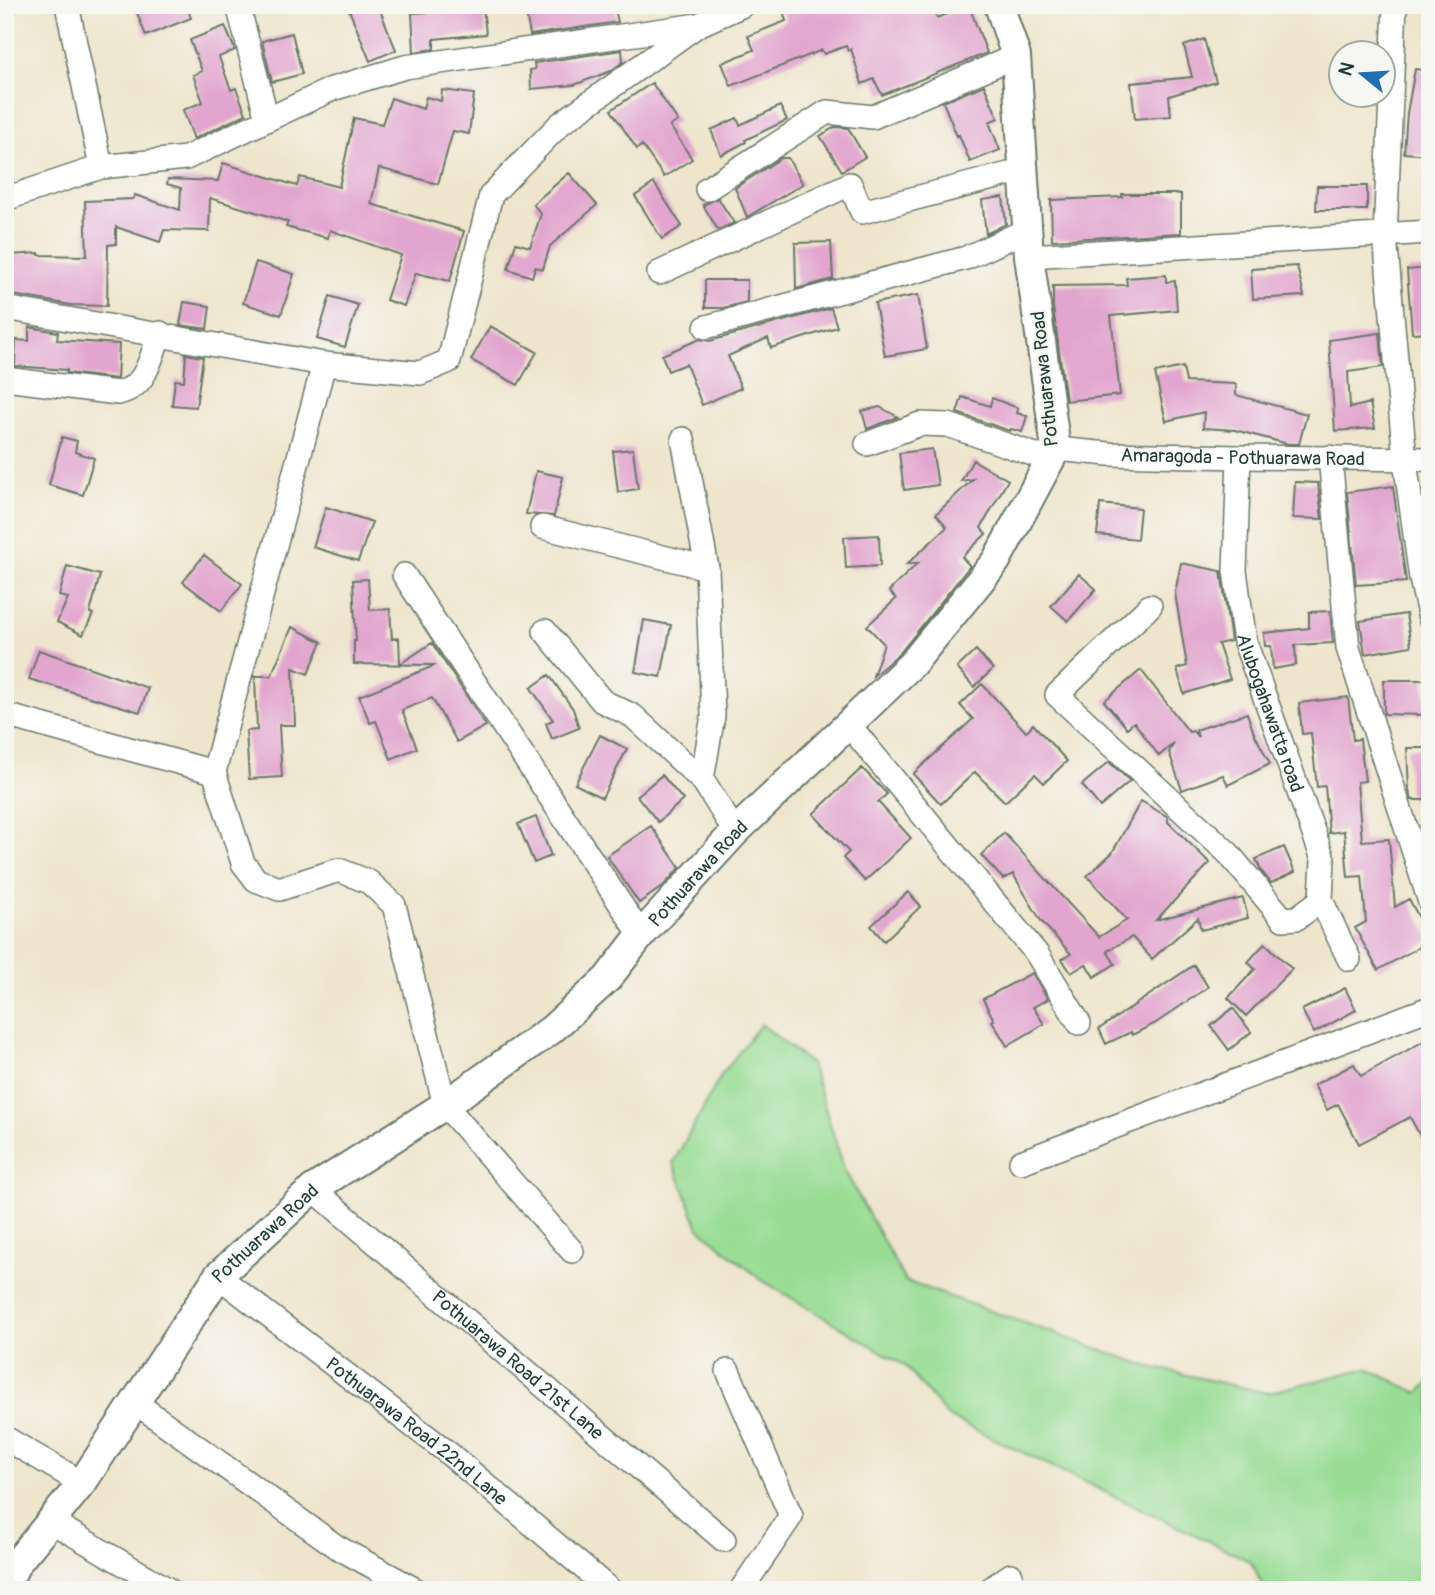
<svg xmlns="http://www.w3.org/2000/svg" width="1435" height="1595" viewBox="0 0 1435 1595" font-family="Pangolin,sans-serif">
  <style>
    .green { fill: #99dd95; stroke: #5c8d64; stroke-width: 2 }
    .building { fill: #e2a5cf }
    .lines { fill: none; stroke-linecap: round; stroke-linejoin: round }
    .minor-casing { stroke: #677869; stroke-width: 26 }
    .major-casing { stroke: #677869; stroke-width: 32 }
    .minor { stroke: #fff; stroke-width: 23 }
    .major { stroke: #fff; stroke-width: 28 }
    .labels { text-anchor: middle; stroke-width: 5; stroke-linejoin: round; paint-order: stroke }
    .street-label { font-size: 19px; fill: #1f3d34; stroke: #f6f6f2 }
  </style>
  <rect width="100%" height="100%" fill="#f6f6f2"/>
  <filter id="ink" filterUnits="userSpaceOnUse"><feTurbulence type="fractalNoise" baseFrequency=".0143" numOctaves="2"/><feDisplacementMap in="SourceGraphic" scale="14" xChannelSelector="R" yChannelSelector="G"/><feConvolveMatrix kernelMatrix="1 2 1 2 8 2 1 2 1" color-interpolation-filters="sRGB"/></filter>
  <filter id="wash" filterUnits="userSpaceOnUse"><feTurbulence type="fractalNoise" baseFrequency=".00686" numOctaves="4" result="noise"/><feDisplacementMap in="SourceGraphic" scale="28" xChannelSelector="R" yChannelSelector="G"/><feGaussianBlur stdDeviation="1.57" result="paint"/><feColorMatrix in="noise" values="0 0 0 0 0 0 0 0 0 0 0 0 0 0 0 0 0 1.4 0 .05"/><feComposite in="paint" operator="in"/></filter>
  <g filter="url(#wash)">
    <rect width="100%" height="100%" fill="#eee5cc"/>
    <path class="green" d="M761,1024l50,40 34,107 60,110 242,85 120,27 100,-25 51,25 12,-11v208h-165l-15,-29 -302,-144 -43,-51 -145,-87 -61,-51 -26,-65 49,-89z"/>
    <g id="blocks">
      <path class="building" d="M134,5h52l5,13 -45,18z
        M347,5h31l18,45 -26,11z
        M543,5h71l4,17 -88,13 -5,-27z
        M781,5h152l4,13 32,-12 18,47 -105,42 -8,-16 -12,5 -11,-35 -3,2 -2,-5 -22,8 -2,-4 -91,36 -9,-23 32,-13 -6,-14 38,-15z
        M483,6l3,28 -52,5v10l-20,3 -2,-39 39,-2 -1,-2z
        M225,26l10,24 -16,7 12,33 5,-2 10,26 -52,25 -11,-29 20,-8 -10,-27 9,-4 -12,-31z
        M292,33l10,41 -30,8 -10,-41z
        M1204,39l12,43 -47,14 2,20 -36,3 -4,-36 61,-6 -8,-31z
        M622,50l1,12 -12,9 -37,14 -43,4 -1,-19 5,-1 -1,-6z
        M1415,69l15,2v84l-26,-2 3,-40z
        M652,83l26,38 -8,5 22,33 -28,18 -22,-32 -5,4 -26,-39z
        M984,85l14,33 -9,4 11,28 -30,12 -11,-27 -2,1 -14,-34z
        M442,90l32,4 -5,40 -16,-3 -15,53 -59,-16 -8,36 93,27 -14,50 -34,-8 -12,33 -18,-6 15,-45 -71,-25 -2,8 -42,-11 2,-5 -78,-24 -1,33 -45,-1 -4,12 -44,-15v17l-8,1 -1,61 -36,-1 -58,-10 -2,-40 28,-2v2l48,1 -2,-55 48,-2 2,-4 45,15 1,-22 -14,-4 1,-5 50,2 5,-18 74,23 3,-9 39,10 15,-69 28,6 9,-26 32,11 3,-12 15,4z
        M780,106l7,14 -42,20 1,2 -25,13 -10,-25 26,-12 3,7z
        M835,127l13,1 17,29 -23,14 -22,-35z
        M781,158h7l15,26 -56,33 -12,-29z
        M569,173l28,32 -47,41 -7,23 -8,-2 -3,10 -24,-8 8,-26 14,4 11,-33 -8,-10z
        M654,183l28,43 -20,13 -27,-43z
        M1317,186h50v24h-51z
        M1122,194h59v39l-129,7 -1,-40 71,-3z
        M1003,197l3,27 -20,10 -4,-34z
        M718,198l16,25 -16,7 -15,-25z
        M831,242l2,37 -37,10 -1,-46z
        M256,262l38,12 -13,41 -38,-12z
        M1297,266l7,30 -51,3 -2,-30z
        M1430,268v64l-18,1 -5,-63z
        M1166,275v7l9,-1 2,29 -66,6 9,79 -54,6 -13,-94v-21l74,-1 -1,-7z
        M705,280h42v22l-24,6h-18z
        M918,295l9,54 -42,7 -10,-53z
        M330,296l28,9 -13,42 -28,-8z
        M184,302l26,4 -3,23 -27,-4z
        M831,308l6,19 -66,21 -3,-10 -40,18 13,32 -39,17 -16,-41 -18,7 -6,-16 38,-16 10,2z
        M490,326l47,26 -19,33 -47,-25z
        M29,327l29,5 -1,8 62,4 -2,35 -50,-6v-3l-52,-4 1,-26 13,1z
        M1380,333l3,34 -35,5 2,36 20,-5 5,25 -40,3 -6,-91z
        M186,354l17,3 -7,50 -24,-2 3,-25 9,1z
        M1183,367l3,15 50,2v11l71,19 -8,30h-11l-53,-14 -32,-2 1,-16 -38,9 -11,-48z
        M962,397l28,9 2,-8 26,10 -1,5 10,3 -5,16 -11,-3 -1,2 -53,-18z
        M880,407l18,10 -31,12 -5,-18z
        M62,437l15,4 -2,11 19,6 -11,37 -34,-10z
        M633,449l5,40 -20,3 -5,-41z
        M932,449l6,36 -34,5 -5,-37z
        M973,460l35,20 -27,48 5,6 -24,23 8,9 -69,86 -28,24 11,-32 -17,-18 29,-27 -7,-8 29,-28 -11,1 40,-37 -11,-13 37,-35 -12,2z
        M536,471l27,6 -9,39 -28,-2z
        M1295,482l23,1 4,36 -29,-1z
        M1393,486l13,96 -50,3 -9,-93z
        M1100,504l40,4 -3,31 -40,-4z
        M326,507l46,15 -14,39 -45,-14z
        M879,535l1,31 -34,2 -2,-31z
        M204,555l38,29 -21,27 -38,-29z
        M1181,563l40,8 10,70 -13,3 12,35 -46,15 -7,-25 10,-3 -12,-73z
        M67,566l33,9 -10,38 3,1 -10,21 -26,-13 11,-24 -9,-2z
        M1079,574l17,15 -28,32 -17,-15z
        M368,579l2,31 20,-1 2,30 7,-1 1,26 32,-21 54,83 -29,16 -25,-44 -30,12 15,38 -26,11 -15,-38 -6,2 -11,-27 77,-31 -82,-1v-23h2l-3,-61z
        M1330,611l3,32 -38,2 1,20 -23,4 -2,-23h-6l-1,-13 45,-5v-16z
        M1406,614l5,32 -46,8 -5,-33z
        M644,620l27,5 -10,52 -26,-5z
        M292,627l30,15 -14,32 -15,-6 2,57h-16l3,52 -33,2 -3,-48 11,-1 -2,-54h16z
        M39,650l109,38 -8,24 -111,-33z
        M976,650l17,19 -19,18 -17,-19z
        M1141,670l48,62 4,-1 5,6 -2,-7 51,-17 7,20 16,31 -42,21 -5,-10 -41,15 -13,-38 5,-9 -15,13 -25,-34 -7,6 -23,-27z
        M549,675l24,34 6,19 -27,11 -6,-16 7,-3 -22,-32z
        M1384,680h41v35l-41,-1z
        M982,684l44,48 7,-8 34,37 -23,22 -9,-9 -30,28 -30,-30 -34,32 -28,-30 60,-55 -13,-14z
        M1348,697l5,43 7,-1 5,42 -8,1 5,59 27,-2 6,68 14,-8 21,39v3l-52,29 -23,-42 11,-6 -4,-46 -14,1 -4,-46 -15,2 -4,-47 -8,1 -6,-54 -9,1 -3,-31z
        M600,735l27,14 -25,49 -27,-14z
        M1407,748h23v52h-18l-3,-10z
        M1109,762l21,19 -30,26 -18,-22z
        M862,768l25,26 -9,8 33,36 -46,43 -22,-23 6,-6 -36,-38z
        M662,775l21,25 -25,22 -21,-26z
        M1141,801l27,16v5l42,41 -54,57 87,-22 5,20 -47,12 -3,-12 -46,41 -20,-22 -25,14 8,13 -21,13 -8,-13 -15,9 -9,-14 9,-5 -30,-33 -28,-47 -10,5 -22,-24 23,-22 95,104 28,-17 -40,-44 25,-23z
        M536,817l15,39 -17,7 -16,-39z
        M651,826l29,42 -18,19 -23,16 -32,-47z
        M1284,847l11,25 -24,11 -10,-12 -5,-12z
        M908,892l13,14 -37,35 -13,-15z
        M1265,943l27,26 -46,47 -18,-18 27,-29 -7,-7z
        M1194,965l14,22 -52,36 -24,12 -1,-3 -25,12 -7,-15z
        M1032,973l16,26 -15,8 11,17 -37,22 -15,-25 2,-1 -11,-21z
        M1345,988l11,22 -42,23 -12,-23z
        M1233,1008l18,24 -22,18 -18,-24z
        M1424,1041l6,10v103l-20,-37 -51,27 -21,-40 -11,6 -13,-25 40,-21 7,12z"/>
    </g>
  </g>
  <g filter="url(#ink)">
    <use href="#blocks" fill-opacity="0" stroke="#677869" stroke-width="2"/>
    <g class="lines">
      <defs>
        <g id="minor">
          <path d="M67,5l34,162"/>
          <path d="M238,5l29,114"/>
          <path d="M1395,5l-10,231 20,224 16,119 9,39"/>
          <path d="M707,189l120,-77 46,5 143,-61"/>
          <path d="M5,199l96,-32 85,-9 146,-69 73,-22 293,-42 45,-20"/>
          <path d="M1029,256l401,-24"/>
          <path d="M659,273l191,-89 12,28 162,-42"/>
          <path d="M5,308l319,56"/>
          <path d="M706,327l260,-69 61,-28"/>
          <path d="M5,379l113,14c29,-6 32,-34 42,-60"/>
          <path d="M683,439l24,129 6,148 -11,63"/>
          <path d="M867,444l53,-20 28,1 102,35"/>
          <path id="s1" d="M1056,449l53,5 130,3 191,2"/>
          <path id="s2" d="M1239,457l-4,114 10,71 78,217 -2,41 28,59"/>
          <path d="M1330,457l18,191 82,254"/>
          <path d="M542,527l165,41"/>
          <path d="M404,575l237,360"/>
          <path d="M1150,606l-93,89 171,158 55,66 14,-1 24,-18"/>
          <path d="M545,631l57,70 31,15 71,66 31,50"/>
          <path d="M5,715l209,57 110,-408 96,9 29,-12 42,-166 69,-71 138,-99"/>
          <path d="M849,725l188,229 42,69"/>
          <path d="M214,772l29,91 13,17 23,9 60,-19 30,12 25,23 51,200 127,146"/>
          <path d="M1021,1162l409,-154"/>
          <path id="s3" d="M313,1189l411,351"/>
          <path id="s4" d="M218,1276l229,176 163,138"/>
          <path d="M728,1371l63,145 -50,74"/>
          <path d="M136,1403l201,144 79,43"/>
          <path d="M5,1438l77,45"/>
          <path d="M50,1521l119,69"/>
          <path d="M989,1590l22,-15"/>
        </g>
        <g id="major">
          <path id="s5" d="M5,1587l11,-23 66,-81 136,-207 95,-87 132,-84 106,-75 56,-51 34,-44 94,-103 178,-169 83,-102 60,-112 -27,-193 -13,-200 -17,-51"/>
        </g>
      </defs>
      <use href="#minor" class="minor-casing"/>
      <use href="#major" class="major-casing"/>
      <use href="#minor" class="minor"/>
      <use href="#major" class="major"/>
    </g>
  </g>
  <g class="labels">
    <g class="street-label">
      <text transform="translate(1044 379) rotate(-96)" y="7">Pothuarawa Road</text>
      <text dy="7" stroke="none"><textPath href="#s1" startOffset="187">Amaragoda - Pothuarawa Road</textPath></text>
      <text dy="7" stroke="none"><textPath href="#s2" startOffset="261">Alubogahawatta road</textPath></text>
      <text dy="7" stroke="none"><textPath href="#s5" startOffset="1008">Pothuarawa Road</textPath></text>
      <text dy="7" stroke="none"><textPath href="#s5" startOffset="441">Pothuarawa Road</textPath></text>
      <text dy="7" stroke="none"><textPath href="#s3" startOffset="270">Pothuarawa Road 21st Lane</textPath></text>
      <text dy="7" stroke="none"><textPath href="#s4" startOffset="252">Pothuarawa Road 22nd Lane</textPath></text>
    </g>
  </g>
  <rect width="1435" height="1595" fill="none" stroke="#f6f6f2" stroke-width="28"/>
  <g transform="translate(1362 74) rotate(288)"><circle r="33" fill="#f6f6f2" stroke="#a0aca6" stroke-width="2"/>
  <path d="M0-5L12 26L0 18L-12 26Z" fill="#1f6fb2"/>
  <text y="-10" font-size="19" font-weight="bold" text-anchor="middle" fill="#1f3d34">N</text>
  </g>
</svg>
